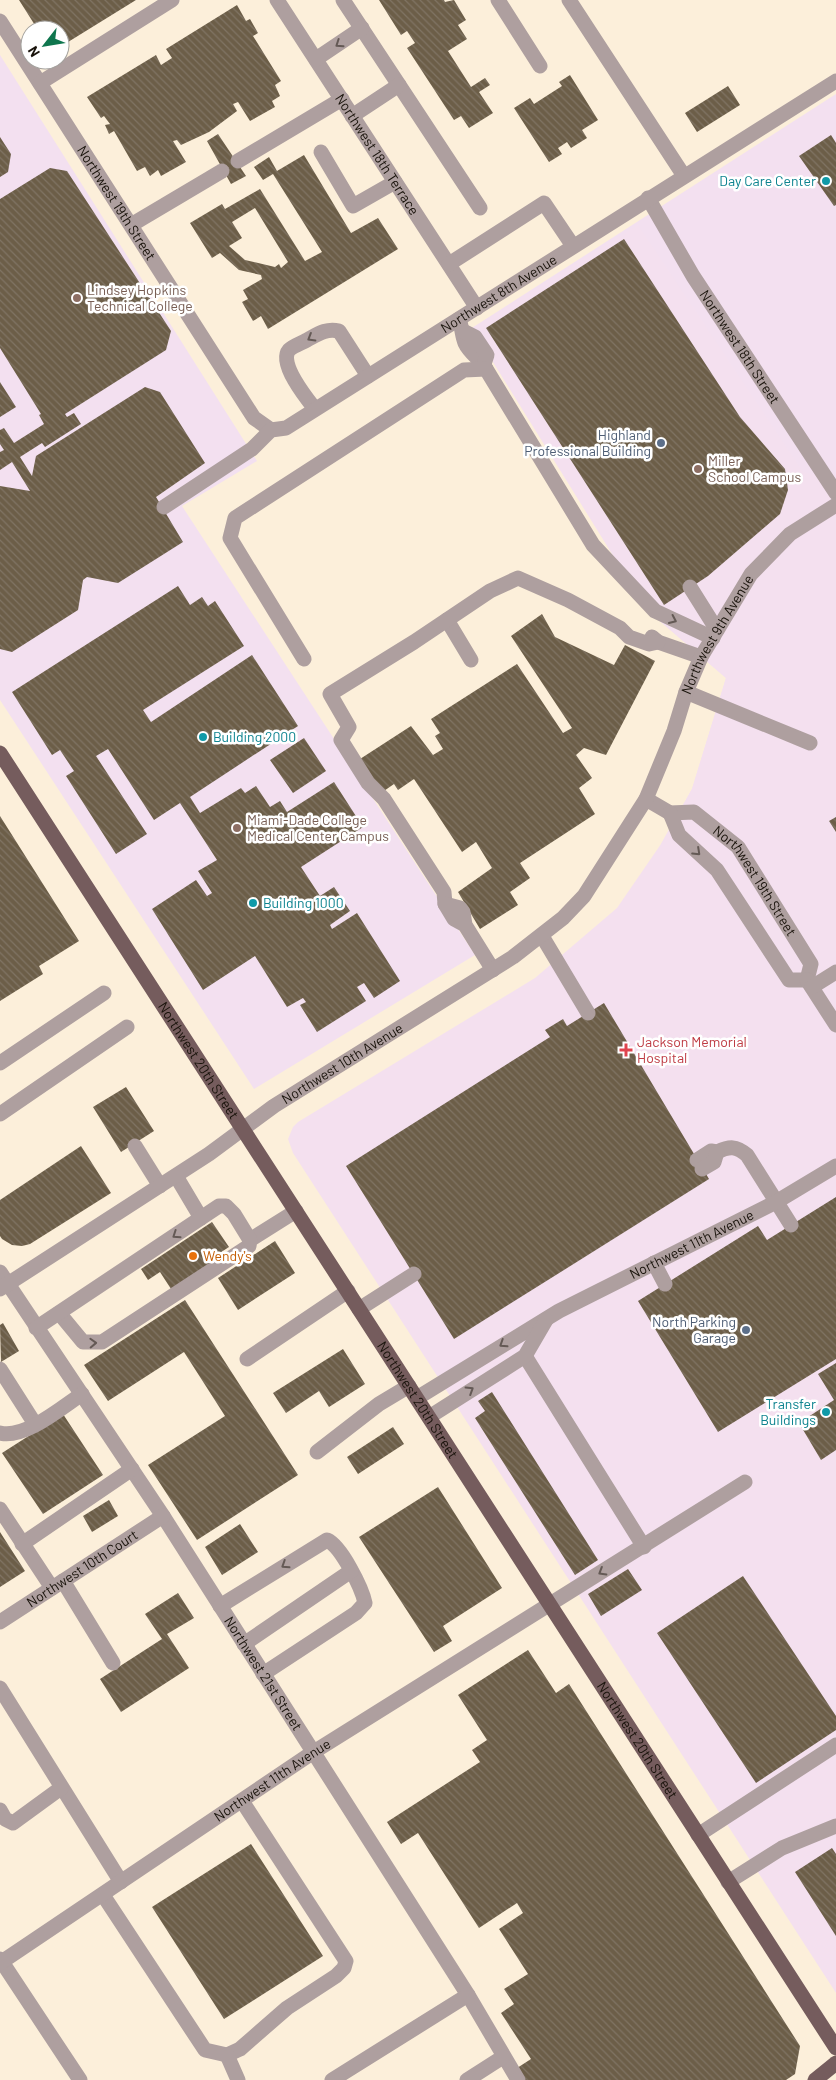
<svg xmlns="http://www.w3.org/2000/svg" width="836" height="2080" viewBox="0 0 836 2080" font-family="Barlow,sans-serif">
  <style>
    .education { fill: #f3e0f0 }
    .medical { fill: #f4e0ef }
    .building { fill: url(#building-back-hatch); fill-rule: evenodd }
    .lines { fill: none; stroke-linecap: round; stroke-linejoin: round }
    .minor { stroke: #ae9f9f; stroke-width: 15 }
    .major { stroke: #755c5d; stroke-width: 15 }
    .oneway { stroke: #645955 }
    .culture-dot { fill: #0f9aa8; stroke: #fff; stroke-width: 2 }
    .education-dot { fill: #8d6e63; stroke: #fff; stroke-width: 2 }
    .service-dot { fill: #5c6f8a; stroke: #fff; stroke-width: 2 }
    .health-dot { fill: #e0444e; stroke: #fff; stroke-width: 2 }
    .food-dot { fill: #e8710a; stroke: #fff; stroke-width: 2 }
    .labels { text-anchor: middle; stroke-width: 5; stroke-linejoin: round; paint-order: stroke }
    .street-label { font-size: 14px; fill: #19130b; stroke: #fff }
    .culture-label { font-size: 14px; fill: #0d838f; stroke: #fff; text-anchor: end }
    .education-label { font-size: 14px; fill: #785e54; stroke: #fff; text-anchor: start }
    .service-label { font-size: 14px; fill: #4e5e75; stroke: #fff; text-anchor: end }
    .health-label { font-size: 14px; fill: #be3a42; stroke: #fff; text-anchor: start }
    .food-label { font-size: 14px; fill: #c56008; stroke: #fff; text-anchor: start }
  </style>
  <defs>
    <pattern id="building-back-hatch" width="6" height="6" patternUnits="userSpaceOnUse" patternTransform="scale(1.25)"><rect width="6" height="6" fill="#6c5e48"/><path d="M-1 5l2 2M0 0l6 6M5-1l2 2" fill="none" stroke="#807464"/></pattern>
  </defs>
  <rect width="100%" height="100%" fill="#fcefda"/>
  <path class="education" d="M0,55l257,406 -75,45 293,449 -221,134 -254,-389z
    M836,94v977l-175,-227 31,-55 34,-111 -79,-68 -175,-282z"/>
  <path class="medical" d="M638,225l165,247 33,9v1512l-543,-840 -5,-14 5,-12 5,-5 237,-144 82,-70 44,-64 31,-55 34,-111 -79,-68 -175,-282z"/>
  <path class="building" d="M19,0h117l-76,47v-17h-22z
    M379,0h65l1,2 9,-2 12,20 -8,5 9,14 -19,12 23,36 14,-9 5,7 -11,7 14,21 -24,15 -8,-12 -7,4 -47,-72 8,-5 -8,-12 -6,4z
    M237,5l9,16 4,-2 8,14 -5,3 28,45 -6,4 5,11 -8,5 3,6 -25,14 -12,-19 -5,2 4,7 -28,21 -28,13 -4,-5 -4,1 13,21 -25,14 -3,-6 -8,6 -5,-9 -8,4 -23,-40 -5,3 -4,-9 5,-1 -6,-8 -3,2 -14,-21 69,-42 5,10 11,-7 -6,-9z
    M570,75l28,45 -16,10 5,8 -16,10 -4,-6 -9,6 4,6 -13,8 -35,-54 16,-10 4,6 28,-18 -3,-4z
    M728,86l12,19 -43,27 -12,-19z
    M218,134l28,42 -15,8 -24,-43z
    M831,135l5,8v62l-2,1 -35,-50z
    M0,137l11,17 -3,18 -8,5z
    M304,155l47,78 27,-15 20,31 -130,80 -7,-13 -8,5 -11,-19 6,-3 -5,-9 19,-11 -1,-4 -22,-5 -19,-17 -8,5 -22,-35 32,-19 3,5 35,-20 45,72 17,-9 -49,-78 -10,6 -9,-13 15,-10 8,14zM255,208l33,54 -7,6 -2,-4 -4,3 -30,-7 -16,-14 13,-8 -10,-16z
    M50,168l17,3 104,160 -5,19 -101,64 2,3 7,-4 7,11 -36,23 -3,-4 -22,14 12,19 4,-20 109,-69 15,5 45,71 -49,34 27,45 -65,41 -31,-6 -4,3 -5,30 -66,42 -12,-3v-163l30,5 -18,-29 -12,8v-18l4,-2 -4,-6v-14l4,-2 10,15 30,-19 -5,-9 2,-1 -41,-66v-149z
    M624,239l116,178 45,52 3,21 -8,24 -72,62 -44,29 -178,-277z
    M0,382l16,25 -16,10z
    M178,586l12,19 12,-8 6,9 7,-5 29,45 -101,64 8,12 101,-67 46,71 -108,71 10,16 41,-25 4,5 11,-7 14,21 10,-6 7,11 47,-30 29,45 -62,40 19,29 14,-9 16,24 -20,14 2,4 25,-16 43,68 -26,17 -10,-15 -7,4 9,14 -49,31 -17,-27 6,-3 -3,-4 -16,9 -32,-51 -52,34 -51,-81 44,-29 11,16 5,-3 -14,-22 19,-11 -37,-57 -26,17 -46,-71 -12,7 51,78 -31,20 -50,-78 8,-5 -14,-21 -8,5 -40,-63z
    M542,614l13,23 59,28 11,-20 30,16 -49,94 -22,-7 -8,7 16,23 -13,10 16,26 -75,49 10,15 -20,14 8,13 -38,24 -22,-37 34,-24 -16,-26 -14,10 -48,-73 -16,11 -4,-6 -13,9 -21,-34 51,-33 22,29 10,-6 -8,-13 5,-3 -9,-14 86,-55 46,69 9,-5 -61,-92z
    M304,738l22,33 -33,22 -23,-33z
    M0,816l79,125 -40,25 4,8 -43,27z
    M836,817v15l-7,-11z
    M604,1003l105,176 -255,160 -108,-173 204,-129 -5,-7 18,-11 4,7z
    M126,1087l28,44 -33,21 -28,-45z
    M81,1146l30,47 -81,51 -8,2 -10,-1 -10,-6 -2,-3v-36z
    M836,1197v162l-118,73 -80,-131 120,-75 9,14z
    M212,1222l17,25 -17,11 2,4 -43,27 -11,-17 -12,8 -7,-11z
    M275,1241l20,32 -57,37 -20,-32z
    M185,1300l113,175 -101,65 -49,-75 77,-49 -41,-64 -76,49 -24,-36z
    M3,1323l16,28 -18,11 -1,-37z
    M343,1349l22,35 -36,23 -10,-16 -33,22 -13,-20z
    M836,1363v87l-15,10 -22,-37 35,-23 -16,-26z
    M492,1392l106,168 -23,15 -100,-157 10,-7 -7,-10z
    M63,1414l40,61 -60,39 -41,-61z
    M393,1427l11,17 -46,30 -11,-17z
    M438,1487l64,101 -59,38 9,15 -18,11 -75,-115z
    M109,1500l9,16 -26,16 -9,-16z
    M240,1524l18,28 -36,23 -17,-28z
    M0,1532l25,39 -25,16z
    M628,1569l14,21 -41,26 -13,-22z
    M743,1576l93,140v14l-80,53 -99,-150z
    M178,1593l16,25 -27,16 22,34 -68,44 -21,-33 62,-40 -17,-25z
    M528,1650l28,43 13,-9 231,362 -5,28 -9,6h-266l-6,-10 17,-11 -30,-46 13,-9 -10,-15 24,-15 -29,-45 24,-16 -6,-10 -38,25 -61,-95 -17,11 -14,-22 93,-60 -8,-12 15,-10 -29,-45z
    M251,1844l72,112 -99,63 -72,-112z
    M832,1848l4,6v82l-41,-64z"/>
  <g class="lines">
    <g class="minor">
      <path id="s1" d="M277,0l200,308"/>
      <path d="M343,0l137,208"/>
      <path d="M498,0l42,66"/>
      <path d="M569,0l115,176"/>
      <path id="s2" d="M0,21l254,397 17,12"/>
      <path d="M316,59l46,-31"/>
      <path d="M40,83l132,-83"/>
      <path d="M352,116l47,-31"/>
      <path d="M321,152l32,54 42,-24"/>
      <path d="M238,161l104,-62"/>
      <path id="s3" d="M648,198l45,78 143,217"/>
      <path d="M131,225l91,-54"/>
      <path d="M449,264l95,-61 29,43"/>
      <path d="M459,319c3,8 3,17 6,24 5,11 17,17 21,26"/>
      <path d="M463,331l12,6 12,18 -3,9"/>
      <path d="M315,409c-8,-10 -37,-46 -26,-59 4,-4 13,-7 18,-10 11,-6 19,-12 32,-9l29,45"/>
      <path id="s4" d="M164,507l88,-58 19,-19 15,-2 550,-347"/>
      <path d="M690,587l27,43"/>
      <path d="M447,620l24,40"/>
      <path d="M652,637l6,5 43,15"/>
      <path d="M304,659l-74,-121 5,-20 229,-148 22,-1 107,176 62,66 58,27"/>
      <path d="M686,692l124,51"/>
      <path id="s5" d="M646,799l24,14 24,-1 44,35 73,117 -4,16"/>
      <path d="M670,813l9,22 38,35 72,110h18"/>
      <path d="M445,904l-1,-12 -60,-93 -16,-16 -27,-43 8,-13 -19,-33 84,-52 76,-51 28,-13 50,22 52,28 9,9 20,7 9,-2"/>
      <path d="M465,925l-11,-6 -9,-15 15,4 3,4 2,13 28,45"/>
      <path d="M542,936l46,77"/>
      <path d="M807,980l29,45"/>
      <path d="M812,987l24,-15"/>
      <path d="M0,1063l104,-70"/>
      <path d="M0,1114l127,-87"/>
      <path d="M135,1146l25,40"/>
      <path d="M697,1160l14,-9 6,1c13,-6 19,-6 30,3l44,70"/>
      <path d="M702,1169l12,-7 3,-10"/>
      <path d="M176,1176l25,42"/>
      <path d="M654,1263l11,21"/>
      <path id="s6" d="M0,1272l163,244 305,479 50,85"/>
      <path id="s7" d="M0,1289l209,-135 65,-48 239,-149 50,-39 21,-22 62,-97 28,-68 12,-39 15,-35 50,-83 39,-40 46,-29"/>
      <path d="M359,1309l55,-35"/>
      <path d="M59,1313l24,29h19l147,-96 1,-6 46,-29"/>
      <path d="M36,1328l183,-122h7l8,8 16,26"/>
      <path d="M525,1356l119,191"/>
      <path d="M247,1359l101,-68"/>
      <path d="M0,1369l35,55"/>
      <path id="s8" d="M417,1398l142,-87 217,-109 60,-36"/>
      <path d="M429,1417l96,-61 21,-36"/>
      <path d="M0,1433c25,6 61,-25 82,-39"/>
      <path d="M317,1452l62,-48 30,-18"/>
      <path d="M0,1509l52,79"/>
      <path d="M22,1544l110,-75"/>
      <path d="M63,1581l50,82"/>
      <path d="M220,1606l107,-66c14,6 35,48 38,63l-9,10 -93,61"/>
      <path id="s9" d="M0,1622l163,-106"/>
      <path d="M244,1644l107,-73"/>
      <path d="M0,1688l121,194"/>
      <path d="M0,1810l5,9 8,4 48,-35"/>
      <path d="M698,1835l138,-90"/>
      <path d="M728,1882l54,-34 54,-22"/>
      <path d="M103,1895l102,155 22,5 13,-6 47,-41 49,-32 8,-8 2,-7 -104,-160"/>
      <path d="M0,1959l80,121"/>
      <path id="s10" d="M0,1963l312,-210 433,-271"/>
      <path d="M227,2055l11,25"/>
      <path d="M332,2080l136,-85"/>
      <path d="M467,2080l36,-23"/>
    </g>
    <g class="major">
      <path id="s11" d="M0,753l836,1295"/>
      <path d="M815,2080l21,-17"/>
    </g>
  </g>
  <defs><path id="oneway-chevron" d="M-2-3.5L2.5 0L-2 3.5" fill="none" stroke-width="1.6" stroke-linecap="round" stroke-linejoin="round" transform="scale(1.25)"/></defs>
  <g class="oneway">
    <use href="#oneway-chevron" transform="translate(339 44) rotate(146)"/>
    <use href="#oneway-chevron" transform="translate(311 338) rotate(149)"/>
    <use href="#oneway-chevron" transform="translate(673 620) rotate(25)"/>
    <use href="#oneway-chevron" transform="translate(697 852) rotate(43)"/>
    <use href="#oneway-chevron" transform="translate(176 1235) rotate(146)"/>
    <use href="#oneway-chevron" transform="translate(93 1343) rotate(-2)"/>
    <use href="#oneway-chevron" transform="translate(503 1344) rotate(147)"/>
    <use href="#oneway-chevron" transform="translate(470 1390) rotate(-32)"/>
    <use href="#oneway-chevron" transform="translate(285 1565) rotate(147)"/>
    <use href="#oneway-chevron" transform="translate(602 1572) rotate(149)"/>
  </g>
  <g class="culture-dot">
    <circle cx="826" cy="181" r="5"/>
    <circle cx="203" cy="737" r="5"/>
    <circle cx="253" cy="903" r="5"/>
    <circle cx="826" cy="1412" r="5"/>
  </g>
  <g class="education-dot">
    <circle cx="77" cy="298" r="5"/>
    <circle cx="698" cy="469" r="5"/>
    <circle cx="237" cy="828" r="5"/>
  </g>
  <g class="service-dot">
    <circle cx="661" cy="443" r="5"/>
    <circle cx="746" cy="1330" r="5"/>
  </g>
  <path class="health-dot" d="M623.5 1042.5h5v5h5v5h-5v5h-5v-5h-5v-5h5z"/>
  <circle class="food-dot" cx="193" cy="1256" r="5"/>
  <g class="labels">
    <g class="street-label">
      <text dy="5" stroke="none"><textPath href="#s1" startOffset="184">Northwest 18th Terrace</textPath></text>
      <text dy="5" stroke="none"><textPath href="#s2" startOffset="216">Northwest 19th Street</textPath></text>
      <text dy="5" stroke="none"><textPath href="#s4" startOffset="399">Northwest 8th Avenue</textPath></text>
      <text dy="5" stroke="none"><textPath href="#s3" startOffset="175">Northwest 18th Street</textPath></text>
      <text dy="5" stroke="none"><textPath href="#s7" startOffset="1000">Northwest 9th Avenue</textPath></text>
      <text dy="5" stroke="none"><textPath href="#s5" startOffset="145">Northwest 19th Street</textPath></text>
      <text dy="5" stroke="none"><textPath href="#s11" startOffset="366">Northwest 20th Street</textPath></text>
      <text dy="5" stroke="none"><textPath href="#s7" startOffset="410">Northwest 10th Avenue</textPath></text>
      <text dy="5" stroke="none"><textPath href="#s8" startOffset="315">Northwest 11th Avenue</textPath></text>
      <text dy="5" stroke="none"><textPath href="#s11" startOffset="770">Northwest 20th Street</textPath></text>
      <text dy="5" stroke="none"><textPath href="#s9" startOffset="98">Northwest 10th Court</textPath></text>
      <text dy="5" stroke="none"><textPath href="#s6" startOffset="480">Northwest 21st Street</textPath></text>
      <text dy="5" stroke="none"><textPath href="#s11" startOffset="1175">Northwest 20th Street</textPath></text>
      <text dy="5" stroke="none"><textPath href="#s10" startOffset="328">Northwest 11th Avenue</textPath></text>
    </g>
    <g class="culture-label">
      <text x="816" y="186">Day Care Center</text>
      <text x="213" y="742" text-anchor="start">Building 2000</text>
      <text x="263" y="908" text-anchor="start">Building 1000</text>
      <text x="816" y="1409">Transfer<tspan x="816" dy="16">Buildings</tspan></text>
    </g>
    <g class="education-label">
      <text x="87" y="295">Lindsey Hopkins<tspan x="87" dy="16">Technical College</tspan></text>
      <text x="708" y="466">Miller<tspan x="708" dy="16">School Campus</tspan></text>
      <text x="247" y="825">Miami-Dade College<tspan x="247" dy="16">Medical Center Campus</tspan></text>
    </g>
    <g class="service-label">
      <text x="651" y="440">Highland<tspan x="651" dy="16">Professional Building</tspan></text>
      <text x="736" y="1327">North Parking<tspan x="736" dy="16">Garage</tspan></text>
    </g>
    <g class="health-label">
      <text x="637" y="1047">Jackson Memorial<tspan x="637" dy="16">Hospital</tspan></text>
    </g>
    <g class="food-label">
      <text x="203" y="1261">Wendy's</text>
    </g>
  </g>
  <g transform="translate(45 45) rotate(239)"><circle r="24" fill="#ffffff" stroke="#a3a19d"/>
  <path d="M0-4L9 19L0 12L-9 19Z" fill="#0f764e"/>
  <text y="-8" font-size="14" font-weight="bold" text-anchor="middle" fill="#19130b">N</text>
  </g>
</svg>
